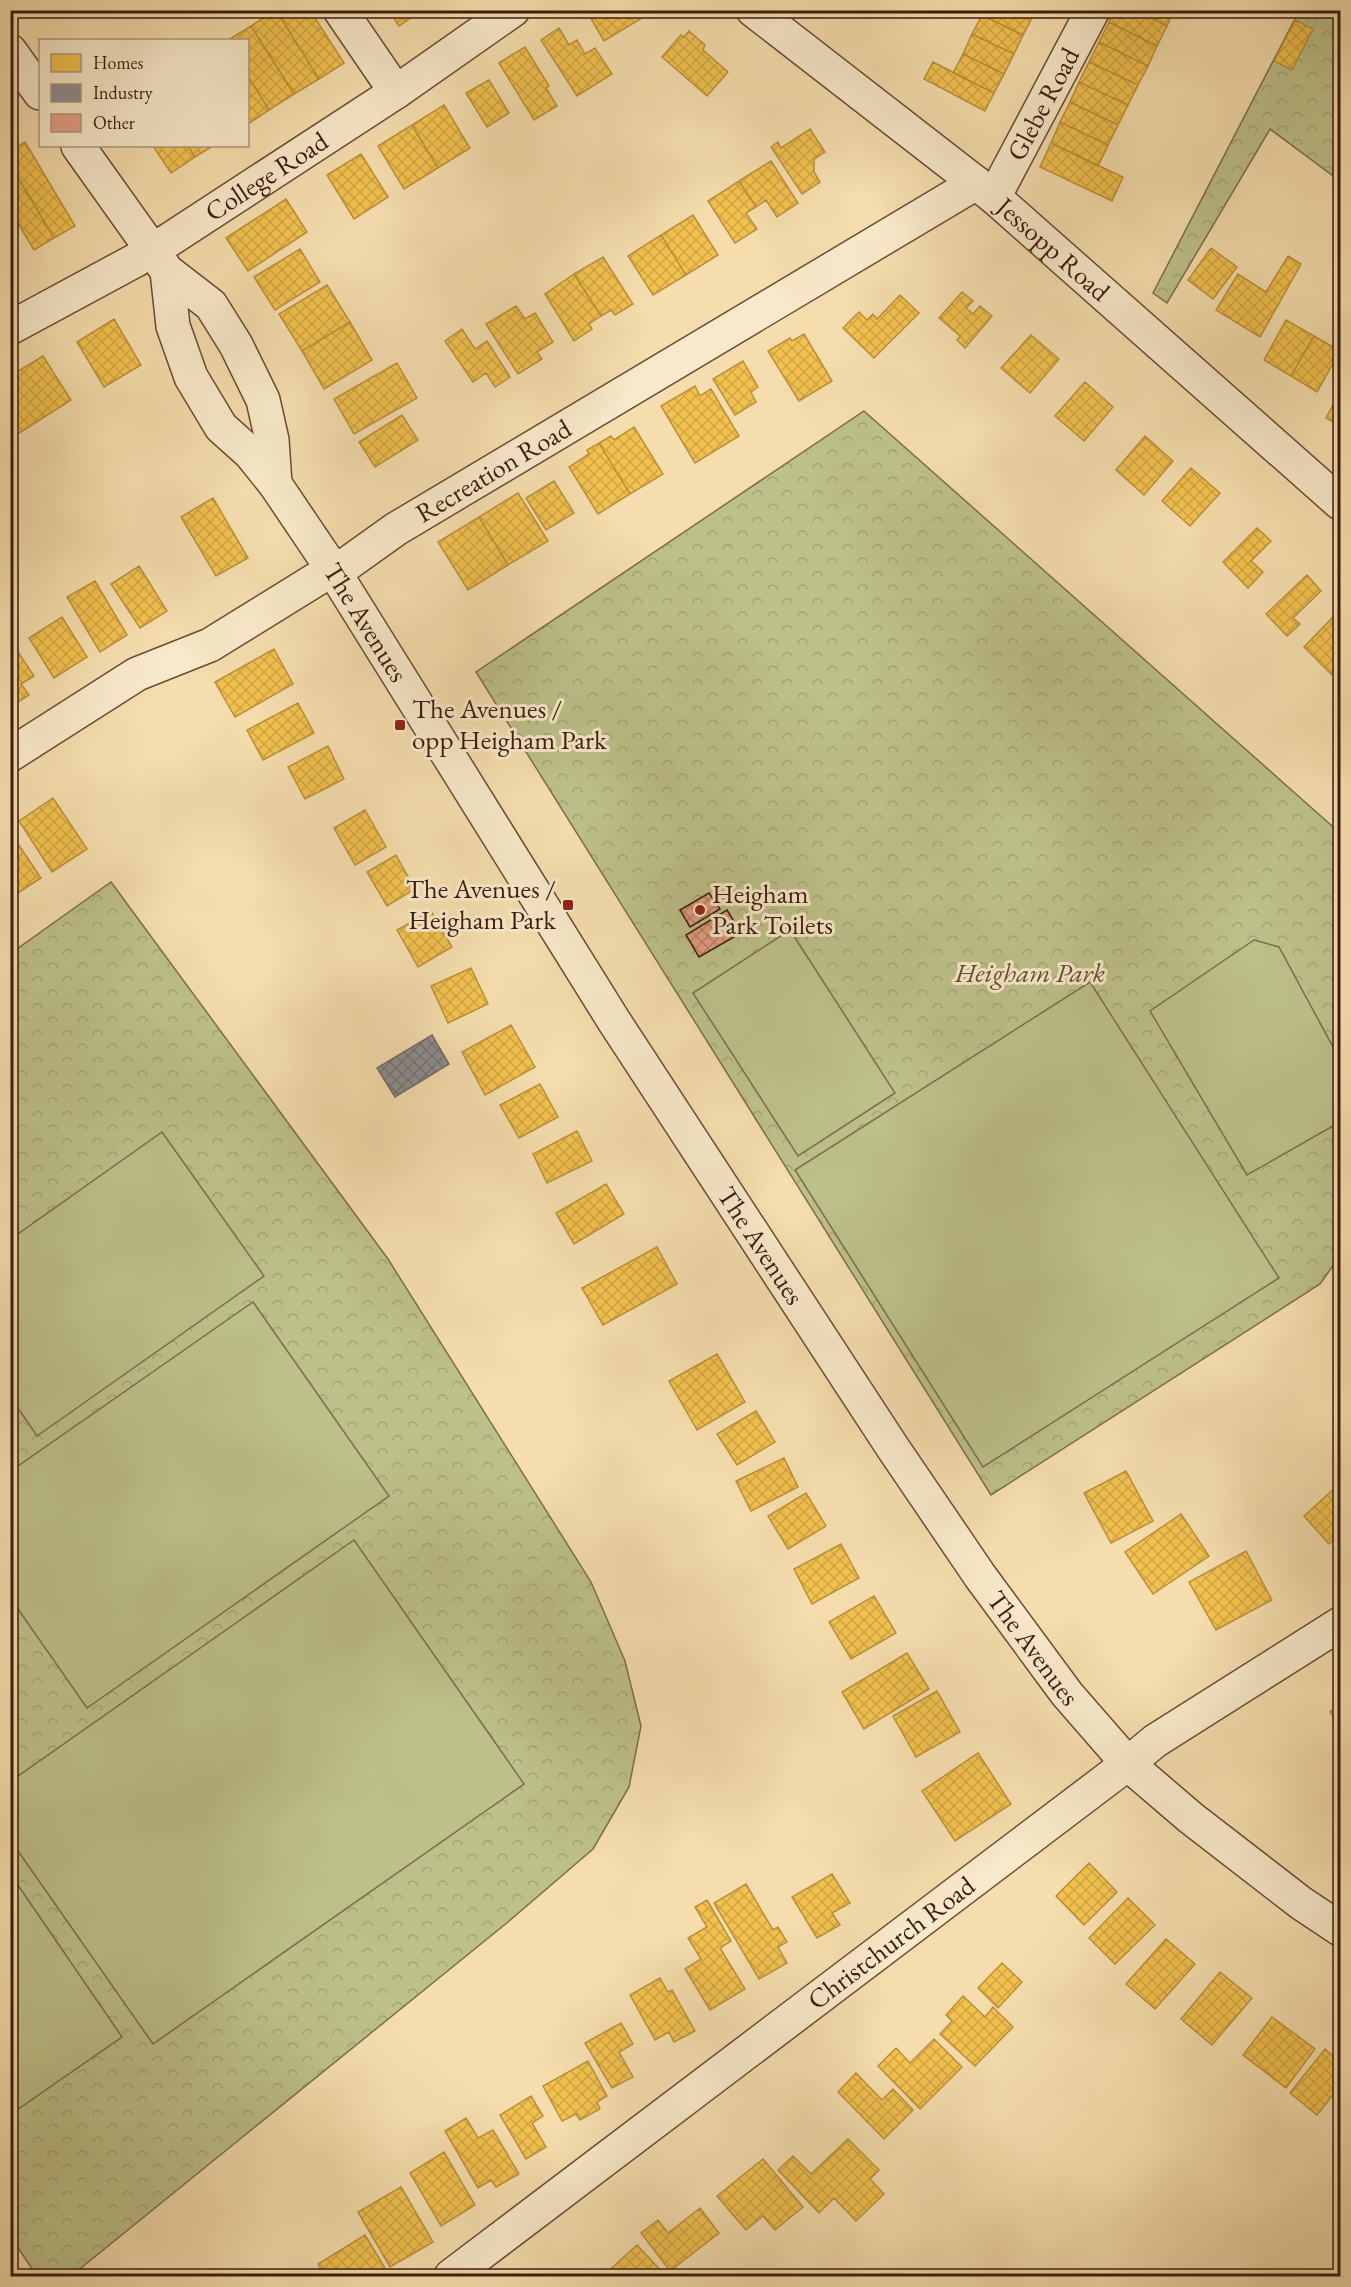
<svg xmlns="http://www.w3.org/2000/svg" width="1351" height="2287" viewBox="0 0 1351 2287" font-family="'EB Garamond',serif">
  <style>
    .park { fill: url(#park-crowns); stroke: #7c6d4b; stroke-width: 1.5 }
    .pitch { fill: #bdc089; stroke: #7c6d4b; stroke-width: 1.5 }
    .homes { fill: url(#homes-cross-hatch); stroke: #bb8f3a; stroke-width: 1.5 }
    .industry { fill: url(#industry-cross-hatch); stroke: #756a6a; stroke-width: 1.5 }
    .building { fill: url(#building-cross-hatch); stroke: #3c1a0d; stroke-width: 1.5 }
    .lines { fill: none; stroke-linecap: round; stroke-linejoin: round }
    .minor-casing { stroke: #6a4b35; stroke-width: 36 }
    .minor { stroke: #f8e9ca; stroke-width: 33 }
    .poi-dot { fill: #8f2418; stroke: #f8e9ca; stroke-width: 2 }
    .labels { text-anchor: middle; stroke-width: 6; stroke-linejoin: round; paint-order: stroke }
    .street-label { font-size: 27px; fill: #3c1a0d; stroke: #f8e9ca }
    .poi-label { font-size: 27px; fill: #3c1a0d; stroke: #f8e9ca; text-anchor: start }
    .park-label { font-size: 27px; font-style: italic; fill: #634c32; stroke: #f8e9ca }
  </style>
  <defs>
    <pattern id="park-crowns" width="20" height="18" patternUnits="userSpaceOnUse" patternTransform="scale(1.5)"><rect width="20" height="18" fill="#bdc089"/><path d="M2 6a3 3 0 1 1 6 0M12 15a3 3 0 1 1 6 0" fill="none" stroke="#a3a475"/></pattern>
    <pattern id="homes-cross-hatch" width="8" height="8" patternUnits="userSpaceOnUse" patternTransform="scale(1.5)"><rect width="8" height="8" fill="#f2c14e"/><path d="M0 0l8 8M0 8l8-8" fill="none" stroke="#d0a543"/></pattern>
    <pattern id="industry-cross-hatch" width="8" height="8" patternUnits="userSpaceOnUse" patternTransform="scale(1.5)"><rect width="8" height="8" fill="#8d8d92"/><path d="M0 0l8 8M0 8l8-8" fill="none" stroke="#747276"/></pattern>
    <pattern id="building-cross-hatch" width="8" height="8" patternUnits="userSpaceOnUse" patternTransform="scale(1.5)"><rect width="8" height="8" fill="#e49e83"/><path d="M0 0l8 8M0 8l8-8" fill="none" stroke="#ba806a"/></pattern>
  </defs>
  <rect width="100%" height="100%" fill="#f5ddad"/>
  <filter id="stains"><feTurbulence type="fractalNoise" baseFrequency=".00333" numOctaves="4"/><feColorMatrix values="0 0 0 0 .2 0 0 0 0 .09 0 0 0 0 .02 0 0 0 .5 -.17"/></filter>
  <radialGradient id="worn" r=".72"><stop offset=".6" stop-color="#630" stop-opacity="0"/><stop offset="1" stop-color="#630" stop-opacity=".3"/></radialGradient>
  <path class="park" d="M1299,11h41v170l-70,-52 -103,174 -14,-10z
    M864,411l476,422v423l-20,28 -329,211 -515,-823z
    M111,882l277,377 203,323 34,79 16,65 -12,61 -36,62 -85,73 -437,354h-34l-27,-40v-1282z"/>
  <path class="pitch" d="M790,930l105,163 -97,63 -105,-163z
    M1254,940l25,7 61,113v62l-93,53 -97,-164z
    M1090,982l189,296 -296,189 -188,-297z
    M162,1132l102,144 -227,160 -26,-38v-159z
    M253,1302l136,194 -302,212 -76,-109v-128z
    M354,1540l170,244 -371,260 -142,-203v-60z
    M11,1875l111,162 -111,77h-1z"/>
  <path class="homes" d="M276,10l43,69 -25,15 -43,-68z
    M276,10h34l34,53 -25,16z
    M388,10h34l-23,16z
    M586,10h52l4,8 -38,23z
    M984,10h38l11,6 -10,19 -41,-20z
    M1114,10h22l31,16 -10,20 -48,-24z
    M1136,10h38l-7,16z
    M982,15l41,20 -9,19 -42,-20z
    M1295,20l18,9 -21,41 -18,-9z
    M1109,22l48,24 -9,20 -49,-24z
    M251,26l43,68 -25,16 -21,-34v-36h-20z
    M559,28l10,17 8,-5 8,14 10,-6 17,26 -35,22 -36,-56z
    M689,31l16,14 -2,5 25,22 -21,24 -45,-39 19,-22 3,2z
    M972,34l42,20 -10,20 -41,-20z
    M1099,42l49,24 -10,19 -49,-23z
    M525,47l24,39 -3,2 11,18 -23,14 -35,-57z
    M963,54l41,20 -10,19 -41,-20z
    M933,62l61,31 -9,18 -61,-32z
    M1089,62l49,23 -10,20 -49,-23z
    M248,76l21,34 -21,14z
    M489,80l20,33 -22,14 -21,-34z
    M1079,82l49,23 -10,20 -48,-23z
    M1070,102l48,23 -10,20 -48,-23z
    M444,105l26,43 -32,20 -26,-43z
    M1060,122l48,23 -10,21 -47,-23z
    M412,125l26,43 -34,21 -26,-43z
    M810,129l15,23 -11,7v13l6,10 -18,12 -31,-47 7,-5 3,6z
    M25,142l50,84 -21,12 -44,-74v-13z
    M1051,143l72,34 -11,24 -72,-34z
    M153,146h35l7,11 -24,16z
    M188,146h25l-18,11z
    M361,154l27,43 -34,22 -27,-44z
    M771,161l27,42 -21,14 -11,-17 -10,7 -17,-26z
    M10,164l44,74 -20,12 -24,-40z
    M739,181l17,26 -10,6 11,16 -22,14 -27,-42z
    M286,199l21,33 -59,39 -22,-33z
    M693,215l25,40 -32,20 -25,-40z
    M661,235l25,40 -33,20 -25,-39z
    M1211,248l26,19 -24,32 -25,-19z
    M300,249l20,33 -45,28 -21,-33z
    M1288,256l13,8 -41,73 -44,-27 22,-36 28,18z
    M603,257l30,47 -18,11 -4,-5 -10,6 -27,-42z
    M574,274l27,42 -12,8 3,5 -18,12 -29,-47z
    M327,285l23,37 -48,29 -23,-37z
    M962,292l11,9 -7,7 7,6 7,-8 12,10 -27,32 -8,-8 3,-4 -21,-18z
    M900,295l19,18 -45,45 -31,-30 16,-16 8,8 6,-6 4,5z
    M516,306l9,13 10,-6 18,29 -16,10 5,7 -24,15 -32,-50z
    M114,319l27,46 -37,22 -27,-45z
    M1286,320l28,16 -23,40 -27,-16z
    M350,322l22,38 -48,29 -22,-38z
    M462,329l13,20 12,-8 23,36 -15,10 -9,-14 -13,9 -28,-41z
    M804,334l28,47 -33,20 -31,-50 22,-13 2,3z
    M1031,335l28,24 -29,34 -29,-25z
    M1314,336l26,15 -23,41 -26,-16z
    M43,356l28,44 -61,39v-63z
    M743,361l15,26 -7,5 5,10 -21,13 -22,-36z
    M397,363l20,35 -63,36 -20,-35z
    M1085,382l28,25 -29,34 -29,-25z
    M695,386l5,10 11,-7 28,47 -44,27 -34,-57z
    M1340,392v34l-14,-8z
    M402,415l16,25 -43,27 -16,-25z
    M634,427l29,47 -33,20 -31,-51 12,-7 3,4z
    M1145,436l28,25 -29,34 -28,-25z
    M599,443l31,51 -32,20 -29,-47 20,-13 -2,-4z
    M1191,468l29,25 -30,33 -28,-25z
    M554,481l20,32 -28,17 -20,-32z
    M518,493l30,48 -40,24 -29,-48z
    M213,498l35,60 -32,18 -35,-59z
    M479,517l29,48 -40,25 -30,-48z
    M1257,528l14,13 -20,20 12,11 -15,16 -25,-26z
    M139,566l28,45 -27,17 -29,-44z
    M1307,575l14,16 -28,27 7,6 -13,12 -21,-22z
    M95,581l32,54 -27,17 -33,-55z
    M1336,614l4,5 -1,63 -35,-35z
    M62,617l25,40 -33,21 -25,-40z
    M16,649l18,27 -13,8 8,11 -17,11 -2,-54z
    M274,649l19,35 -58,33 -20,-35z
    M298,703l16,30 -51,27 -16,-30z
    M328,746l16,33 -39,20 -17,-32z
    M53,798l34,51 -35,23 -33,-51z
    M365,810l21,37 -31,18 -21,-37z
    M10,832l31,46 -31,20z
    M396,855l19,34 -28,17 -20,-34z
    M431,911l21,36 -34,20 -21,-37z
    M471,968l17,36 -40,19 -17,-37z
    M511,1025l24,42 -50,28 -23,-43z
    M540,1084l18,33 -39,21 -19,-33z
    M577,1131l15,30 -45,22 -14,-29z
    M606,1184l18,30 -50,30 -18,-31z
    M657,1247l20,37 -74,41 -21,-37z
    M717,1354l28,48 -48,28 -28,-49z
    M756,1411l19,31 -38,23 -20,-31z
    M784,1458l14,29 -47,24 -15,-30z
    M1126,1471l27,50 -42,22 -27,-50z
    M1337,1486l3,4v43l-11,11 -25,-28z
    M806,1493l20,33 -38,23 -20,-33z
    M1181,1514l28,42 -56,38 -28,-42z
    M841,1544l18,34 -47,26 -18,-35z
    M1246,1551l26,49 -56,30 -27,-48z
    M874,1596l22,37 -45,26 -22,-37z
    M907,1653l22,36 -65,40 -22,-37z
    M937,1691l23,41 -44,25 -23,-41z
    M1340,1704v23l-10,-15z
    M978,1753l33,51 -56,37 -33,-50z
    M1089,1863l28,29 -33,33 -28,-29z
    M832,1874l18,29 -18,10 8,12 -23,13 -25,-41z
    M746,1884l27,46 5,-3 9,15 -9,5 9,16 -28,16 -45,-76z
    M1128,1898l27,27 -40,39 -26,-26z
    M707,1900l24,41 -11,7 25,41 -35,21 -25,-41 16,-10 -13,-21 19,-11 -12,-20z
    M1166,1939l29,25 -40,45 -29,-25z
    M1002,1963l20,19 -24,26 -20,-20z
    M1220,1972l32,26 -40,47 -31,-26z
    M660,1978l8,14 4,-2 23,41 -21,11 -5,-10 -14,8 -25,-45z
    M963,1996l22,21 8,-10 20,20 -38,39 -35,-32 12,-13 -6,-6z
    M1272,2017l43,32 -29,39 -43,-33z
    M621,2023l12,21 -14,8 14,25 -21,11 -27,-45z
    M934,2039l28,28 -42,42 -42,-43 18,-18 14,15z
    M1325,2049l15,13v24l-23,29 -27,-22z
    M588,2061l19,35 -10,6 3,7 -20,11 -4,-6 -14,7 -19,-35z
    M856,2073l26,27 11,-11 20,21 -29,29 -46,-47z
    M531,2096l12,20 -11,7 14,24 -20,12 -26,-44z
    M466,2118l12,20 15,-8 26,44 -23,13 -5,-7 -13,8 -33,-57z
    M848,2139l31,31 -9,9 14,15 -28,27 -22,-23 -15,15 -41,-43 15,-14 18,18z
    M444,2152l31,53 -34,21 -31,-53z
    M763,2159l40,48 -28,23 -12,-14 -17,14 -29,-34z
    M401,2187l32,55 -43,25 -32,-55z
    M700,2208l19,25 -49,38 -29,-38 17,-13 10,13z
    M365,2235l20,33 -14,8h-46l-7,-12z
    M637,2245l29,31h-63z"/>
  <path class="industry" d="M432,1035l17,29 -54,33 -18,-29z"/>
  <path class="building" d="M709,893l11,16 -30,18 -10,-17z
    M727,910l14,23 -42,24 -13,-22z"/>
  <g class="lines">
    <defs>
      <g id="minor">
        <path d="M340,10l56,82"/>
        <path id="s1" d="M753,10l241,187 346,306"/>
        <path d="M10,51l30,42"/>
        <path d="M78,146l89,125 44,34 25,40 27,55 9,40 3,44"/>
        <path id="s2" d="M994,197l99,-187"/>
        <path id="s3" d="M167,271l6,55 18,51 30,50 29,26 25,31 58,86 281,451 279,427 87,128 87,118 61,70 63,54 110,85 39,26"/>
        <path id="s4" d="M10,328l126,-68 33,-20 227,-148 117,-82"/>
        <path id="s5" d="M10,755l127,-81 73,-29 110,-68 27,-13 49,-35 580,-346"/>
        <path id="s6" d="M451,2276l675,-511 29,-24 185,-117"/>
      </g>
    </defs>
    <use href="#minor" class="minor-casing"/>
    <use href="#minor" class="minor"/>
  </g>
  <g class="poi-dot">
    <rect x="394" y="719" width="12" height="12" rx="3"/>
    <rect x="562" y="899" width="12" height="12" rx="3"/>
    <circle cx="700" cy="910" r="6"/>
  </g>
  <g class="labels">
    <g class="street-label">
      <text dy="9" stroke="none"><textPath href="#s2" startOffset="105">Glebe Road</textPath></text>
      <text dy="9" stroke="none"><textPath href="#s4" startOffset="298">College Road</textPath></text>
      <text dy="9" stroke="none"><textPath href="#s1" startOffset="384">Jessopp Road</textPath></text>
      <text dy="9" stroke="none"><textPath href="#s5" startOffset="562">Recreation Road</textPath></text>
      <text dy="9" stroke="none"><textPath href="#s3" startOffset="412">The Avenues</textPath></text>
      <text dy="9" stroke="none"><textPath href="#s3" startOffset="1150">The Avenues</textPath></text>
      <text dy="9" stroke="none"><textPath href="#s3" startOffset="1636">The Avenues</textPath></text>
      <text dy="9" stroke="none"><textPath href="#s6" startOffset="552">Christchurch Road</textPath></text>
    </g>
    <g class="poi-label">
      <text x="412" y="718">The Avenues /<tspan x="412" dy="31">opp Heigham Park</tspan></text>
      <text x="556" y="898" text-anchor="end">The Avenues /<tspan x="556" dy="31">Heigham Park</tspan></text>
      <text x="712" y="903">Heigham<tspan x="712" dy="31">Park Toilets</tspan></text>
    </g>
    <g class="park-label">
      <text x="1030" y="982">Heigham Park</text>
    </g>
  </g>
  <rect width="1351" height="2287" fill="none" stroke="#f5ddad" stroke-width="36"/>
  <rect x="12" y="12" width="1327" height="2263" fill="none" stroke="#3c1a0d" stroke-width="3"/>
  <rect x="18" y="18" width="1315" height="2251" fill="none" stroke="#3c1a0d" stroke-width="1.5"/>
  <rect x="39" y="39" width="210" height="108" fill="#f8e9ca" stroke="#ad967e" stroke-width="1.5"/>
  <rect x="51" y="54" width="30" height="18" fill="#f2c14e" stroke="#ad967e" stroke-width="1.5"/>
  <text x="93" y="69" font-size="18" fill="#3c1a0d">Homes</text>
  <rect x="51" y="84" width="30" height="18" fill="#8d8d92" stroke="#ad967e" stroke-width="1.5"/>
  <text x="93" y="99" font-size="18" fill="#3c1a0d">Industry</text>
  <rect x="51" y="114" width="30" height="18" fill="#e49e83" stroke="#ad967e" stroke-width="1.5"/>
  <text x="93" y="129" font-size="18" fill="#3c1a0d">Other</text>
  <rect width="100%" height="100%" filter="url(#stains)"/>
  <rect width="100%" height="100%" fill="url(#worn)"/>
</svg>
